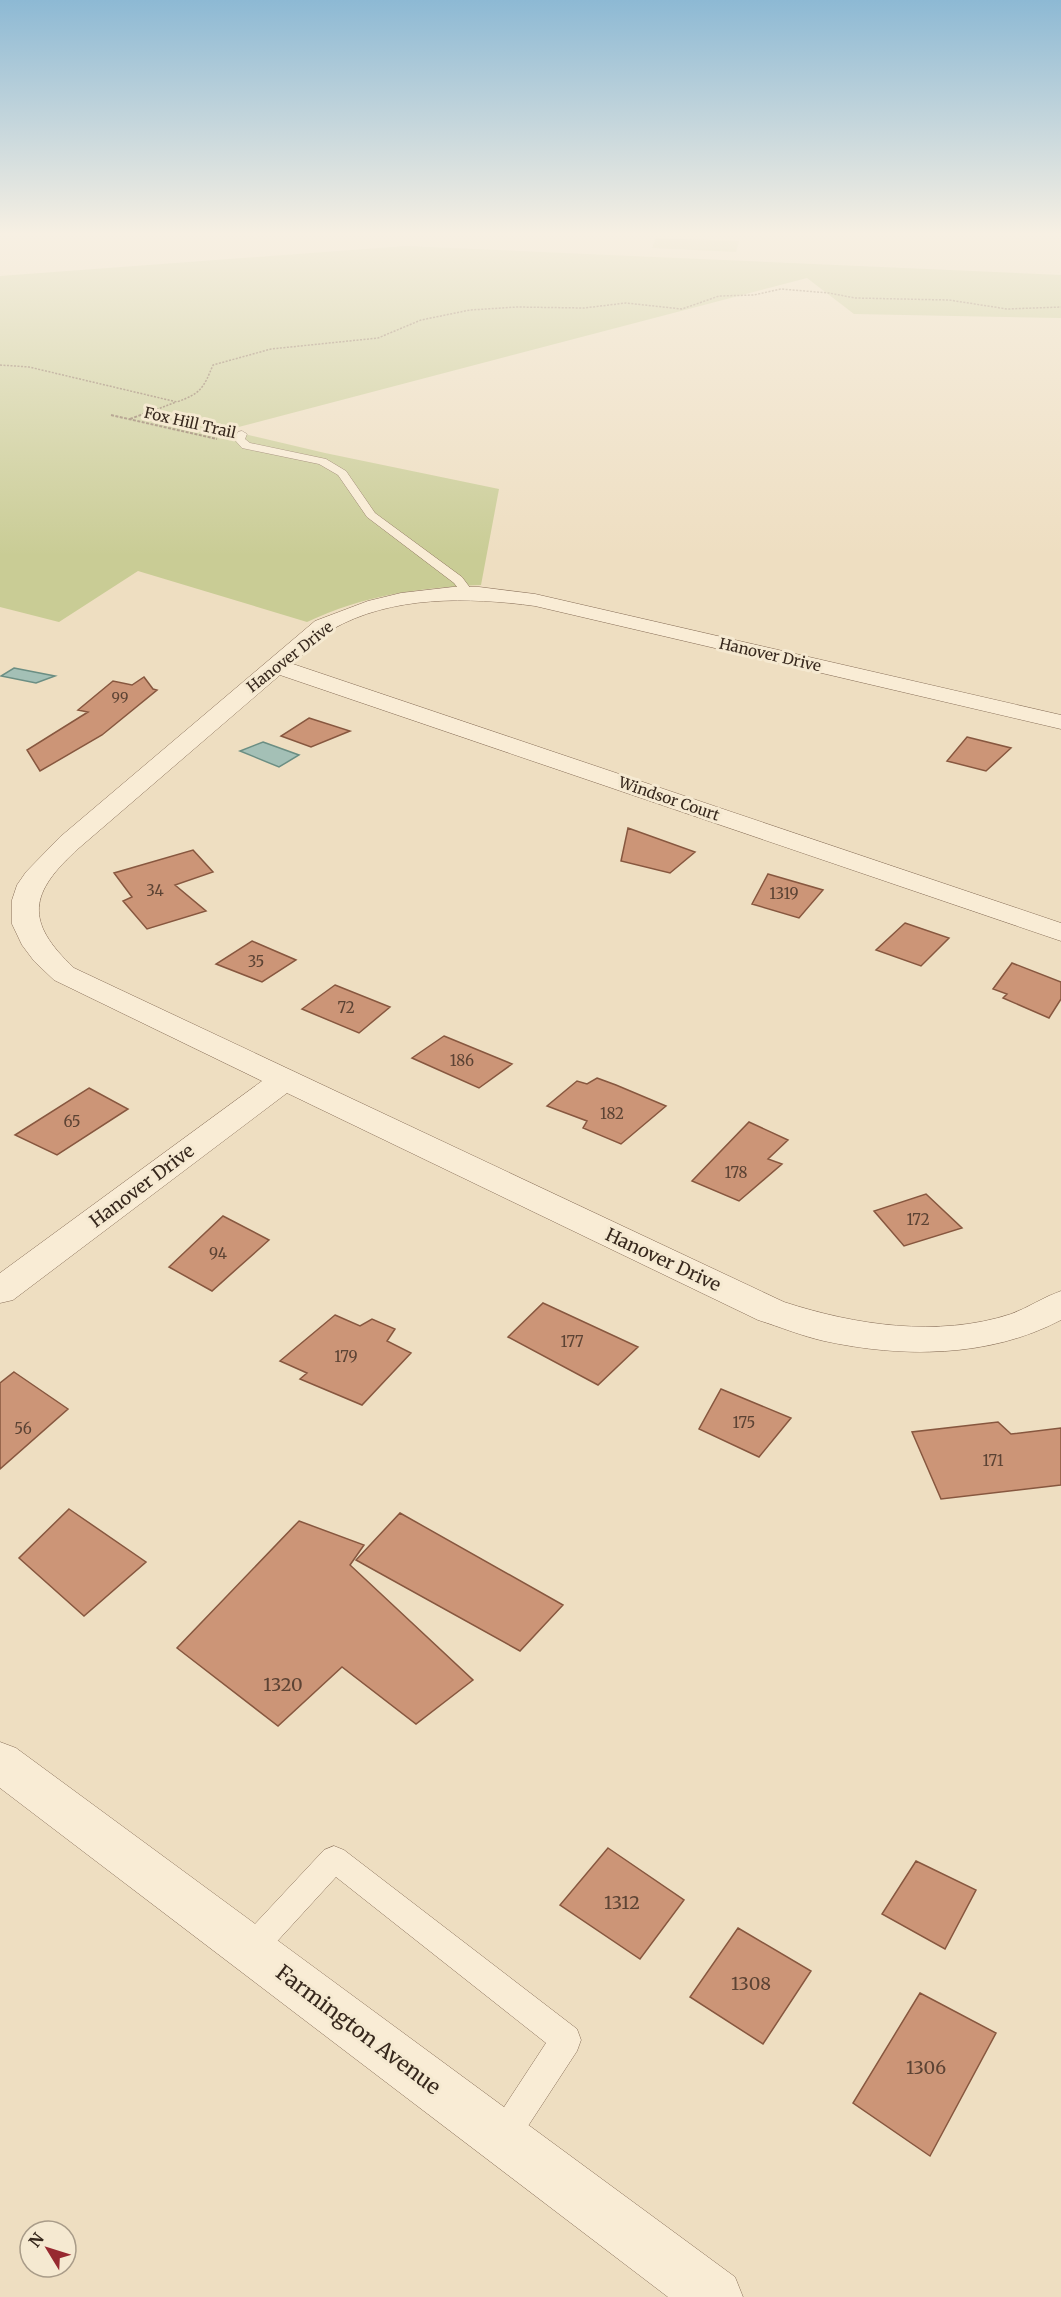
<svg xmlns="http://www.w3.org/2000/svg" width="1061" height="2297" viewBox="0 0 1061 2297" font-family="Merriweather,serif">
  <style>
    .green { fill: #c9cc95 }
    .water { fill: #a4c0b6; stroke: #6b8e83; stroke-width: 1.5 }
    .building { fill: #cc9577; stroke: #87573f; stroke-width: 1.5 }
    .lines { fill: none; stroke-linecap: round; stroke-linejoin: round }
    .service-casing { stroke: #886f59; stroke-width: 1 }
    .minor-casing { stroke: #886f59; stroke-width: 1 }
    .tertiary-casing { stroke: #886f59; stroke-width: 1 }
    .path-far1 { stroke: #886f59; stroke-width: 1.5; stroke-dasharray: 2 1.5; stroke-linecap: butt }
    .path { stroke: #886f59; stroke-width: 2; stroke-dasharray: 3 1.5; stroke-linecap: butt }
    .service { fill: #f9ecd5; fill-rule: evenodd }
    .minor { fill: #f9ecd5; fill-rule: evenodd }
    .tertiary { fill: #f9ecd5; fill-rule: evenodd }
    .labels { text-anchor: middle; stroke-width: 6; stroke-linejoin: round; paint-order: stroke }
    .far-number-label { font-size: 14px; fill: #5c4334 }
    .far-street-label { font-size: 15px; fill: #37281d; stroke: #f5e9d1 }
    .number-label { font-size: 15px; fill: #5c4334 }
    .street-label { font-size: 18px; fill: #37281d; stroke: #f5e9d1 }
    .near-number-label { font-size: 18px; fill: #5c4334 }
    .near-street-label { font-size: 21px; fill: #37281d; stroke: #f5e9d1 }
  </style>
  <rect width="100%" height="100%" fill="#eedec1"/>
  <path class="green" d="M656,238l83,3 -3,11 -84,-4z
    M406,246l655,29v43l-207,-4 -47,-36 -580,152 98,23 174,36 -18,96c-65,3 -116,10 -174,37l-169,-51 -79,51 -59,-15v-331z"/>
  <path class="water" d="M14,668l41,8 -19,7 -35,-7z
    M263,742l36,13 -20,12 -39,-16z"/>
  <path class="building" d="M144,677l9,12 4,1 -55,45 -62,36 -13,-21 61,-38 -10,-2 35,-29 19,4z
    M309,718l41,13 -39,16 -30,-11z
    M967,737l44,11 -25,23 -39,-10z
    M628,828l67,24 -25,21 -49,-12z
    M193,850l20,22 -38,13 31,26 -59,18 -24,-28 9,-4 -18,-24z
    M768,874l55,16 -24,28 -47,-14z
    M905,923l44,15 -28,28 -45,-16z
    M252,941l44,19 -34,22 -46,-18z
    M1012,963l49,19v17l-12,19 -46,-20 4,-4 -14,-5z
    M335,985l55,22 -31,26 -57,-24z
    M444,1036l68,28 -33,24 -67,-30z
    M597,1078l19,7 50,21 -45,38 -38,-16 4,-7 -40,-15 30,-25 10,3z
    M89,1088l39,21 -71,46 -42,-20z
    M749,1122l39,18 -20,19 14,5 -43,37 -47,-20z
    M926,1194l36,34 -58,18 -30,-35z
    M223,1216l46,24 -57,51 -43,-24z
    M543,1303l95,44 -40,38 -90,-48z
    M335,1315l25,11 12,-7 23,10 -8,12 24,12 -49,52 -62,-26 7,-6 -27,-12z
    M14,1372l54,37 -68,60v-86z
    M721,1389l70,29 -32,39 -60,-28z
    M998,1422l13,12 50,-6v57l-120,14 -29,-67z
    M69,1509l77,53 -62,54 -65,-58z
    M400,1513l163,92 -43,46 -164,-91z
    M299,1521l65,24 -14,20 123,115 -57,44 -74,-57 -64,59 -101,-78z
    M608,1848l76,52 -44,59 -80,-54z
    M916,1861l60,29 -31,59 -63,-35z
    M738,1928l73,43 -48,73 -73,-47z
    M920,1993l76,40 -66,123 -77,-53z"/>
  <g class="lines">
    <defs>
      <path id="service" d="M242,431l5,3 -2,5 5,4 76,16 20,12 29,42 87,64 12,16 -2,3h-8l-10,-13 -87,-66 -29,-42 -19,-11 -77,-16 -8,-9 4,-7z
        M334,1846l10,4 233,179 4,11 -4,11 -64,98 -11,5 -11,-5 -5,-11 5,-11 55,-84 -210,-166 -75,82 -10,4 -10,-4 -5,-10 5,-10 83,-89z"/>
      <path id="minor" d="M453,587h26l56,7 526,121v14l-526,-123c-66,-9 -144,-11 -204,24 -14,9 -26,23 -38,34l768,259v18l-781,-266 -201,173c-50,45 -55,73 -5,120l710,334c71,23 154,36 227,12 17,-6 32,-17 50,-23v29c-72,38 -159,38 -237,21 -22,-5 -44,-14 -66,-21l-471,-227 -274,207 -13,3v-30l262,-192 -208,-101 -20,-19 -12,-16 -10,-21v-24l5,-15 9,-13 34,-35 255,-216 53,-20 33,-8z"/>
      <path id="tertiary" d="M0,1742l16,6 719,529 8,20h-75l-668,-509z"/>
    </defs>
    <use href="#service" class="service-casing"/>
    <use href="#minor" class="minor-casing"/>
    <use href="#tertiary" class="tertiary-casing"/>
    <path class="path-far1" d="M0,365l29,2 148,35c24,-9 26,-13 36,-37l58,-16 107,-11 43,-18 49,-10 47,-3 67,1 42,-5 56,6 37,-13 35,-1 27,-6 48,4 26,5 94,2 58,9 54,-2
      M150,412l26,-10"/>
    <path class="path" d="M111,415l106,24
      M130,419l24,-9"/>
    <use href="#service" class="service"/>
    <use href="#minor" class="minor"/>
    <use href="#tertiary" class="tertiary"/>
  </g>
  <linearGradient id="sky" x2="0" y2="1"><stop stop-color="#8db9d4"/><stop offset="0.42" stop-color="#f7f0e3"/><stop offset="1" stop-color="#f7f0e3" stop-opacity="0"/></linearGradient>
  <rect width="1061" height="556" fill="url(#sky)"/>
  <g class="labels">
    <g class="far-number-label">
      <text x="120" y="702">99</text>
    </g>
    <g class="far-street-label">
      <text transform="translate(190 423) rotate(13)" y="5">Fox Hill Trail</text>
      <text transform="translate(770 655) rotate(13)" y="5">Hanover Drive</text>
      <text transform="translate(290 657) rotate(-38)" y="5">Hanover Drive</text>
      <text transform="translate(669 799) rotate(19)" y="5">Windsor Court</text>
    </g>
    <g class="number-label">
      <text x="155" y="896">34</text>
      <text x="784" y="899">1319</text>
      <text x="256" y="967">35</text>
      <text x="346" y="1013">72</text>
      <text x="462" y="1066">186</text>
      <text x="612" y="1119">182</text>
      <text x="72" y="1127">65</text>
      <text x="736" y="1178">178</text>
      <text x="918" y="1225">172</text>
      <text x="218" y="1259">94</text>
      <text x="572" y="1347">177</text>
      <text x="346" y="1362">179</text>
      <text x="744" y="1428">175</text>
      <text x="23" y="1434">56</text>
      <text x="993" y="1466">171</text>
    </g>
    <g class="street-label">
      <text transform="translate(142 1186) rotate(-37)" y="6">Hanover Drive</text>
      <text transform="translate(663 1260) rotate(25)" y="6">Hanover Drive</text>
    </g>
    <g class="near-number-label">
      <text x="283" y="1691">1320</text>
      <text x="622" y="1909">1312</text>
      <text x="751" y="1990">1308</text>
      <text x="926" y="2074">1306</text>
    </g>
    <g class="near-street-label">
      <text transform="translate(358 2030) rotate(37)" y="7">Farmington Avenue</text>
    </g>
  </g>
  <g transform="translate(48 2249) rotate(308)"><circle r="28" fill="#f5e9d1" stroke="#a99c89" stroke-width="1.5"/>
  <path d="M0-4.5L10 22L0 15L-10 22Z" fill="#972930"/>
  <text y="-9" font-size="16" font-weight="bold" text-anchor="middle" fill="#37281d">N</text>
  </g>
</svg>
